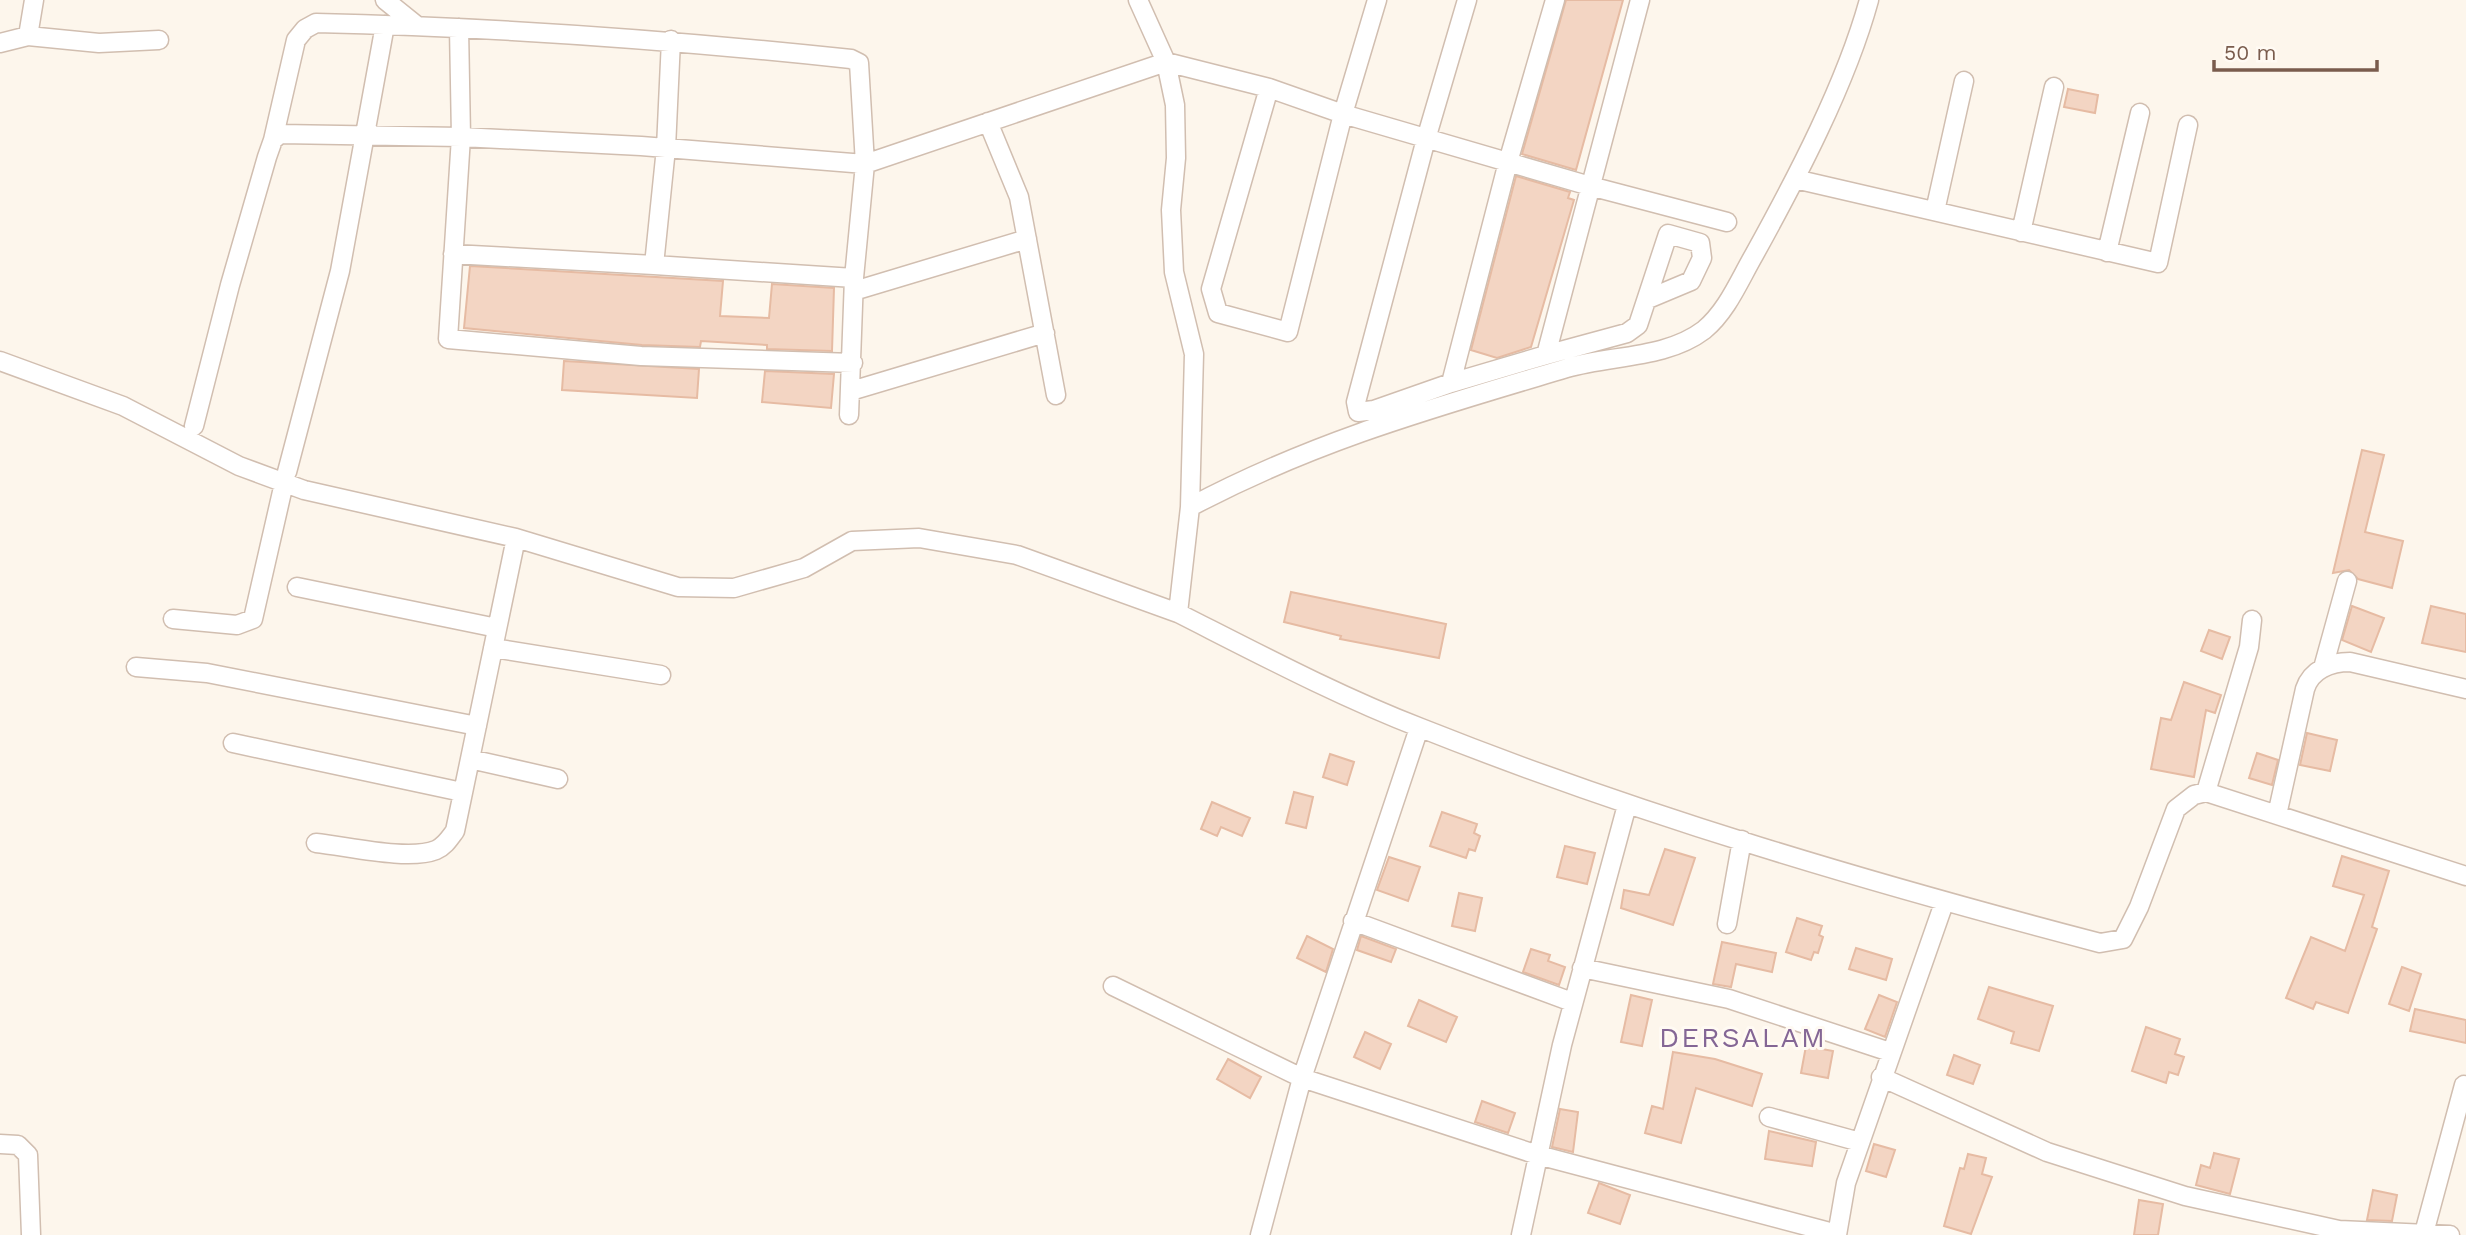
<svg xmlns="http://www.w3.org/2000/svg" width="2466" height="1235" viewBox="0 0 2466 1235" font-family="'Work Sans',sans-serif">
  <style>
    .building { fill: #f3d5c3; stroke: #e6bba3; stroke-width: 2 }
    .lines { fill: none; stroke-linecap: round; stroke-linejoin: round }
    .street-casing { stroke: #d1beb0; stroke-width: 21 }
    .street { stroke: #fff; stroke-width: 18 }
    .labels { text-anchor: middle; stroke-width: 6; stroke-linejoin: round; paint-order: stroke }
    .quarter-label { font-size: 28px; letter-spacing: 2px; fill: #846695; stroke: #fffaf3 }
  </style>
  <rect width="100%" height="100%" fill="#fdf6ec"/>
  <path class="building" d="M1566,0h57l-47,170 -54,-16z
    M2068,89l30,6 -3,18 -31,-6z
    M1516,176l54,16 -2,6 6,2 -43,147 -34,11 -26,-8z
    M470,266l253,15 -3,35 49,2 3,-34 62,4 -2,63 -65,-2v-4l-66,-4 -1,6 -58,-2 -178,-17z
    M564,361l135,8 -2,29 -135,-8z
    M765,371l69,3 -3,34 -69,-6z
    M2362,450l22,5 -19,77 38,9 -11,47 -34,-9 -9,-9 -16,3z
    M1291,592l155,32 -7,34 -99,-19 1,-3 -57,-14z
    M2352,606l32,12 -13,34 -29,-12z
    M2431,606l35,8v38l-44,-9z
    M2209,630l21,7 -8,22 -21,-8z
    M2184,682l37,13 -6,18 -9,-3 -12,67 -43,-8 10,-51 10,2z
    M2307,733l30,7 -7,31 -30,-6z
    M2257,753l21,7 -6,25 -23,-7z
    M1330,754l24,8 -7,23 -24,-8z
    M1294,792l19,5 -7,31 -20,-5z
    M1212,802l38,16 -8,18 -21,-9 -4,9 -16,-7z
    M1442,812l35,12 -3,9 6,3 -5,15 -6,-2 -3,9 -36,-12z
    M1565,846l30,7 -8,31 -30,-7z
    M1665,849l30,9 -22,67 -52,-17 3,-18 25,5z
    M2342,856l47,15 -17,56 5,2 -29,84 -32,-11 -3,7 -27,-11 25,-61 34,14 19,-56 -31,-9z
    M1389,857l31,10 -12,34 -31,-11z
    M1459,893l23,5 -7,33 -23,-5z
    M1797,918l25,8 -3,9 4,2 -5,16 -4,-1 -3,8 -25,-8z
    M1307,936l26,13 -7,23 -29,-14z
    M1361,936l35,13 -5,13 -34,-12z
    M1722,942l54,11 -4,19 -36,-8 -5,23 -18,-3z
    M1856,948l36,11 -6,21 -37,-11z
    M1531,949l19,6 -2,6 17,6 -6,18 -36,-13z
    M2402,967l19,7 -12,37 -20,-7z
    M1989,987l64,19 -14,45 -28,-8 3,-11 -36,-13z
    M1631,995l21,5 -10,46 -21,-4z
    M1879,995l18,7 -12,35 -20,-8z
    M1419,1000l38,17 -11,25 -38,-16z
    M2415,1009l51,11v23l-56,-12z
    M2146,1027l34,12 -5,15 9,3 -6,18 -9,-3 -3,11 -34,-12z
    M1365,1032l26,12 -11,25 -26,-12z
    M1806,1046l27,5 -5,27 -27,-5z
    M1673,1052l42,7 47,15 -10,32 -56,-18 -15,55 -36,-10 7,-27 11,3z
    M1954,1055l26,10 -7,19 -26,-9z
    M1228,1059l33,18 -11,21 -33,-19z
    M1482,1101l33,12 -7,20 -33,-11z
    M1560,1109l18,3 -5,40 -21,-5z
    M1769,1131l47,11 -4,24 -47,-7z
    M1874,1144l21,6 -9,27 -20,-6z
    M2214,1153l25,6 -9,35 -34,-9 5,-20 9,3z
    M1968,1154l18,4 -4,16 10,3 -21,57 -27,-8 16,-58 4,1z
    M1599,1183l31,12 -10,29 -32,-11z
    M2373,1190l24,5 -5,26 -25,-1z
    M2139,1200l24,4 -5,31h-24z"/>
  <g class="lines">
    <defs>
      <path id="street" d="M385,0l31,25
        M1467,0l-41,139 -70,263 2,10 16,-2 77,-27 57,-221 47,-162
        M1640,0l-94,355 81,-22 11,-8 30,-91 32,9 2,15 -11,23 -43,18
        M459,28l2,109 -13,202 193,17 212,7
        M28,36l6,-36
        M671,40l-5,108 -12,117 200,13
        M0,43l28,-7 71,7 60,-3
        M1269,88l-58,201 7,24 70,19 55,-218 34,-114
        M988,122l31,75 37,198
        M273,140l23,-100 9,-11 11,-6c179,4 357,17 535,36l8,4 6,101 -11,114 -5,137
        M1795,179l363,84 30,-138
        M1935,211l29,-130
        M2021,232l33,-145
        M2107,252l33,-139
        M453,254l201,11
        M854,291l173,-52
        M0,361l123,45 116,60 65,24 212,48 162,49 56,1 70,-20 48,-27 67,-3 98,17 161,58 12,-106 4,-153 -20,-82 -3,-62 5,-52 -1,-53 -9,-43 -28,-62
        M1451,383l95,-28
        M851,391l194,-58
        M194,426l36,-141 37,-128 6,-17 7,-6 181,3 180,9 224,18 301,-102 103,26 74,26 247,72 137,36
        M287,472l53,-201 45,-246
        M1190,507c124,-66 243,-99 377,-139 43,-13 99,-9 137,-38 23,-19 35,-49 50,-75 42,-76 92,-171 115,-255
        M297,587l200,41
        M1178,613c79,40 160,83 243,115 221,88 450,155 679,215l23,-4 16,-32 37,-98 18,-14 12,-3 260,84
        M173,619l64,6 16,-6 31,-136
        M493,648l168,27
        M136,667l71,6 270,53
        M2323,668l24,-87
        M233,743l229,49
        M470,759l88,20
        M2206,792l43,-145 3,-27
        M2277,815l28,-126c6,-19 25,-27 45,-27l116,27
        M316,843c31,3 92,18 120,7 9,-4 13,-11 19,-19l61,-293
        M1353,921l219,81
        M1727,924l15,-84
        M1582,968l147,31 161,53
        M1113,986l189,92 236,77 299,79
        M1881,1077l166,75 138,44 154,34 111,5
        M1769,1117l91,25
        M0,1144l18,1 10,10 3,80
        M2424,1233l40,-148
        M1260,1235l42,-157 117,-350
        M1521,1235l41,-190 65,-240
        M1837,1235l9,-52 98,-280"/>
    </defs>
    <use href="#street" class="street-casing"/>
    <use href="#street" class="street"/>
  </g>
  <g class="labels">
    <g class="quarter-label">
      <text x="1743" y="1047">DERSALAM</text>
    </g>
  </g>
  <path d="M2214 60v10h163v-10" fill="none" stroke="#7a5c4d" stroke-width="3.5"/>
  <text x="2224" y="60" font-size="21" fill="#7a5c4d" stroke="#fffaf3" stroke-width="5" paint-order="stroke">50 m</text>
</svg>
